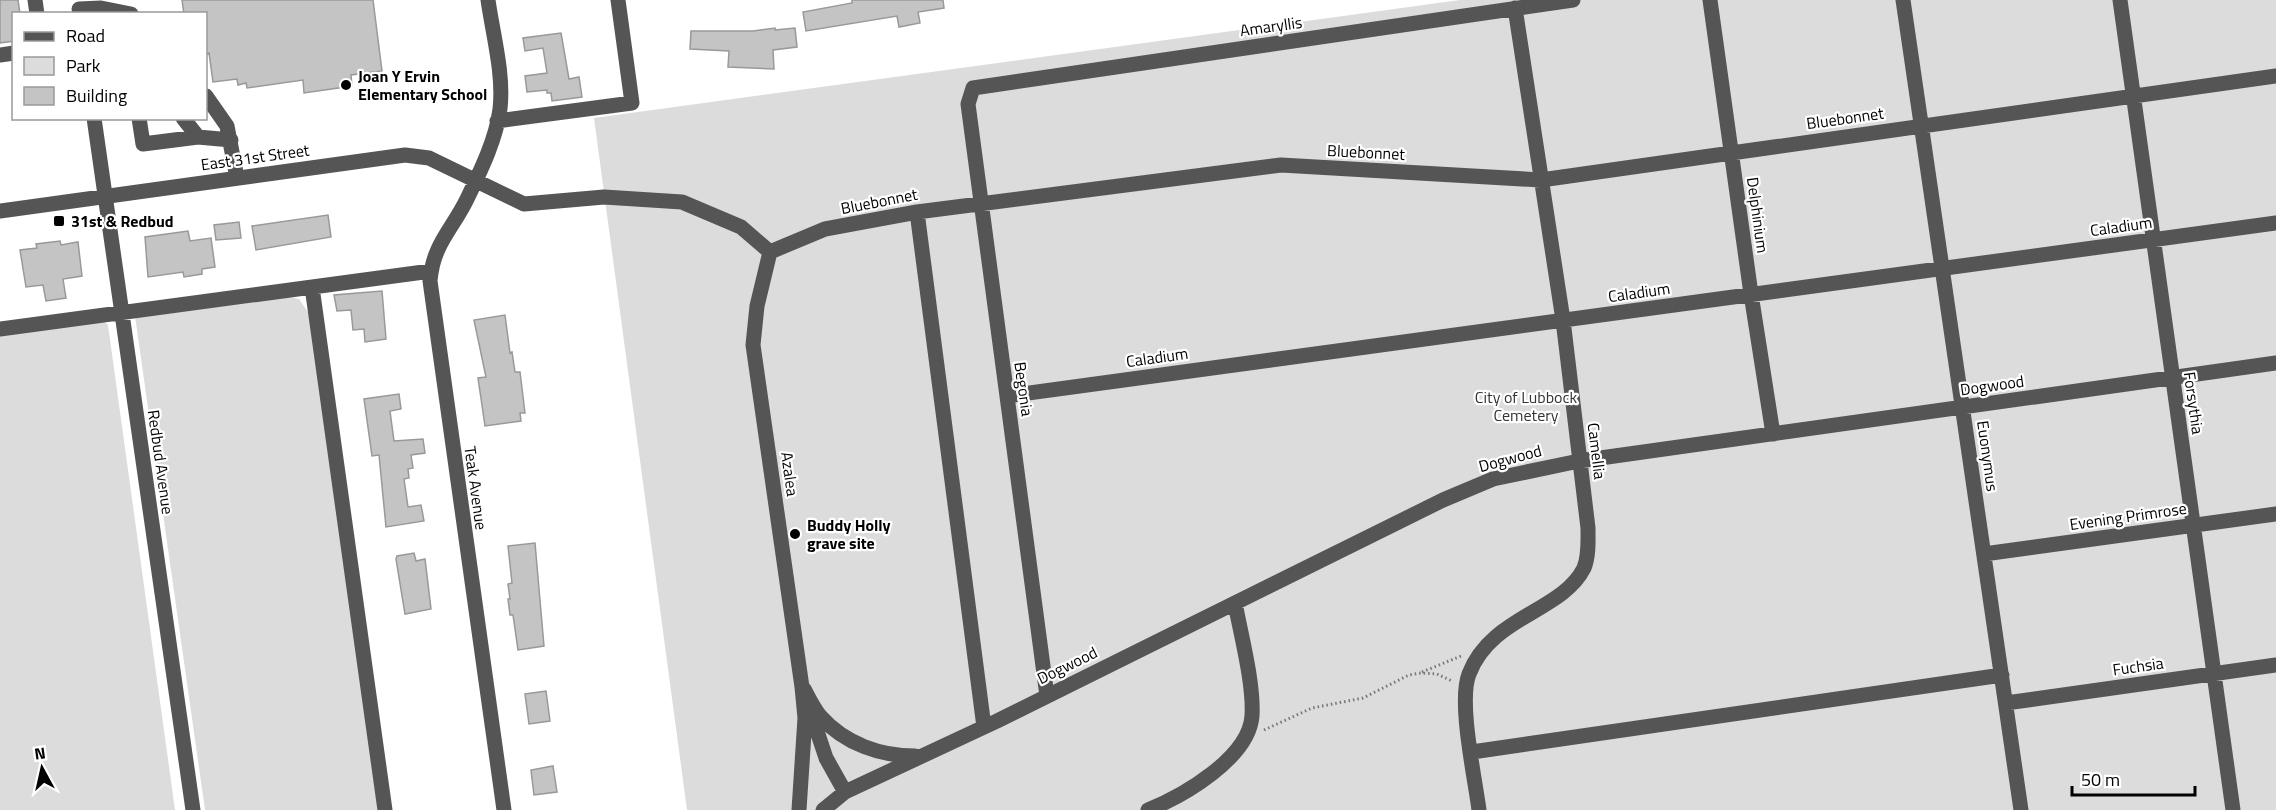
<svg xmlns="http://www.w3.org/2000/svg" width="2276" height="810" viewBox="0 0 2276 810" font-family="'Titillium Web',sans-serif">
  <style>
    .green { fill: #dcdcdc }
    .building { fill: #c4c4c4; stroke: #999; stroke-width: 1.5 }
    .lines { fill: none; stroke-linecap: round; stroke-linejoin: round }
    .path { stroke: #777; stroke-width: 3; stroke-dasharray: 1.5 3; stroke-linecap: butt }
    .minor { stroke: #555; stroke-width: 15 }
    .poi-dot { fill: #000; stroke: #fff; stroke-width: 2 }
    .labels { text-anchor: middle; stroke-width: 4.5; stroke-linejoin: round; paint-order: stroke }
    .street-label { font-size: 16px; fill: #000; stroke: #fff }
    .poi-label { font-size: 16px; font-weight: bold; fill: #000; stroke: #fff; text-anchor: start }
    .park-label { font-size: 16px; fill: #333; stroke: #fff }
  </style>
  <rect width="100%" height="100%" fill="#fff"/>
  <path class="green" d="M1460,0h816v810h-1589l-93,-692z
    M281,295l18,4 9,13 6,27 64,471h-173l-70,-494z
    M102,320l6,5 67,485h-175v-477z"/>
  <path class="building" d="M0,0h18l2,14h-6v27l-14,2z
    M182,0h191l9,71 -31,4 1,11 -48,7 -1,-13 -56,8 -1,-5 -8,2 -1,-6 -24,3 -4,-29 -3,1v-40h-22z
    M852,0h91l1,8 -26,4 2,11 -21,4 -2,-11 -91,15 -3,-19 49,-9z
    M775,28v2l20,-2 2,19 -24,3 1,19 -46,-2 1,-16 -39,-2 1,-18h62z
    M561,33l8,46 10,-2 3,20 -30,4 -1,-8h-4v-3l-20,2 -2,-16 22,-3 -4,-25 -18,3 -2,-13z
    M328,215l3,22 -75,13 -4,-24z
    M239,222l2,16 -25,2 -2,-15z
    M188,231l2,10 21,-3 4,29 -13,2v5l-18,3 -1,-5 -35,5 -3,-40z
    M60,241l1,4 17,-3 4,34 -19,3 3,19 -20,3 -3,-16 -17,2 -6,-37 17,-2 -1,-4z
    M382,291l4,48 -21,3 -1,-13 -11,1 -2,-20 -14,1 -3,-16z
    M505,315l5,38 2,-1 3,20h5l5,41h-5l1,8 -36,5 -7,-48 8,-1 -12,-57z
    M399,394l2,15 -11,2 4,30 29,-2 2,14 -14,2 2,13 -5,1 1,9 -5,1 4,28 13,-2 3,16 -38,6 -7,-72 -7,1 -8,-57z
    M535,543l9,103 -26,4 -5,-35h-3l-2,-16h2l-2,-15 4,-1 -4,-37z
    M414,553l2,8 9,-2 6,50 -26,5 -9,-55 1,-3z
    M546,691l4,30 -21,3 -4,-30z
    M553,766l4,26 -23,3 -3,-25z"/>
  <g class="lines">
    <path class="path" d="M1422,672l39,-16
      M1264,730l48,-22 51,-10 46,-23 12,-2 16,1 15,7"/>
    <path class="minor" d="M35,0l2,14
      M488,0c5,35 16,74 12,109 -4,31 -20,63 -33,90 -15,31 -34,45 -37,82l74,529
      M1710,0l41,294 22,140
      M1903,0l118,810
      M2120,0l113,810
      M79,9l22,-1 30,6
      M0,55l14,-2
      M206,96l21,30 10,52
      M94,118l99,692
      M139,118l4,26 55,-7
      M183,118l15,19 33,3
      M497,121l135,-18 -14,-103
      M0,211l405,-56 24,3 95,46 80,-7 78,5 59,25 29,25 55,-23 92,-17 364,-47 260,15 735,-104
      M917,212l67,515
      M770,252l-13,54 -4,39 49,342 3,31 -6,92
      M312,287l73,523
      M0,329l431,-58
      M1007,396l1269,-173
      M1984,554l292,-40
      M804,689c5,9 10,20 17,28 24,27 60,39 94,39
      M1047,696l-79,-592 5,-16 600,-88
      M2006,703l270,-38
      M809,707l17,51 19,34
      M1472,752l530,-77
      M823,810l22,-18 152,-71 446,-221 50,-21 86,-18 697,-98
      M1148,810c35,-14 101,-52 104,-94 2,-32 -11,-81 -17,-113
      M1479,810c-4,-32 -21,-108 -10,-136 22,-58 93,-62 115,-106 5,-12 4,-28 4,-40l-25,-208 -48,-312"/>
  </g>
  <g class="poi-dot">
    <circle cx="346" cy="85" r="6"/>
    <rect x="53" y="215" width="12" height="12" rx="3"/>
    <circle cx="795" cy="534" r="6"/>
  </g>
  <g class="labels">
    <g class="street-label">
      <text transform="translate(1271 26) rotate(-8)" y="6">Amaryllis</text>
      <text transform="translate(1845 118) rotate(-8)" y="6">Bluebonnet</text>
      <text transform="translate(1366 152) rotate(3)" y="6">Bluebonnet</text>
      <text transform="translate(255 157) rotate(-8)" y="6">East 31st Street</text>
      <text transform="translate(879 201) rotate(-11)" y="6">Bluebonnet</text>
      <text transform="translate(1758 215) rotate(82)" y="6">Delphinium</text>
      <text transform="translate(2121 226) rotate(-8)" y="6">Caladium</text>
      <text transform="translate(1639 292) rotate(-8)" y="6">Caladium</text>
      <text transform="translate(1157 357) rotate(-8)" y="6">Caladium</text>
      <text transform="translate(1992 385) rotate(-8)" y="6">Dogwood</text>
      <text transform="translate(1024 389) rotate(82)" y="6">Begonia</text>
      <text transform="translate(2194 403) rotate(82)" y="6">Forsythia</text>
      <text transform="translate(1597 451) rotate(83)" y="6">Camellia</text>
      <text transform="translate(1988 456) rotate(82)" y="6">Euonymus</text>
      <text transform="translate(1510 458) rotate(-15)" y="6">Dogwood</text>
      <text transform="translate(161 462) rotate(82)" y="6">Redbud Avenue</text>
      <text transform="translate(790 474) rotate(82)" y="6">Azalea</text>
      <text transform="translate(476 488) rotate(82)" y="6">Teak Avenue</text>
      <text transform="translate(2128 516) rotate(-8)" y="6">Evening Primrose</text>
      <text transform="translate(1067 665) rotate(-26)" y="6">Dogwood</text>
      <text transform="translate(2138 666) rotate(-8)" y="6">Fuchsia</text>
    </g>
    <g class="poi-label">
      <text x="358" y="82">Joan Y Ervin<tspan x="358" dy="18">Elementary School</tspan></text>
      <text x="71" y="227">31st &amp; Redbud</text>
      <text x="807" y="531">Buddy Holly<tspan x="807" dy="18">grave site</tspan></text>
    </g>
    <g class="park-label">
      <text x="1526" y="403">City of Lubbock<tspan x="1526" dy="18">Cemetery</tspan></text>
    </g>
  </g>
  <rect x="12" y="12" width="195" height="108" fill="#ffffff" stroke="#999999" stroke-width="1.5"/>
  <rect x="24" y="32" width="30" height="9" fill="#555555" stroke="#999999" stroke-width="1.5"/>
  <text x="66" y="42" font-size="18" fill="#000000">Road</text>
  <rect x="24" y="57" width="30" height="18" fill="#dcdcdc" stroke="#999999" stroke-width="1.5"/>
  <text x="66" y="72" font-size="18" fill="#000000">Park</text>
  <rect x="24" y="87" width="30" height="18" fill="#c4c4c4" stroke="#999999" stroke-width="1.5"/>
  <text x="66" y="102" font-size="18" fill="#000000">Building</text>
  <g transform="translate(42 768) rotate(352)" stroke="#ffffff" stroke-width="4.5" paint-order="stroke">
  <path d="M0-4.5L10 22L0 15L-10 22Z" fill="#000000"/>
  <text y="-9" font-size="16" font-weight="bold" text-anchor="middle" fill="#000000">N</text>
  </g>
  <path d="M2072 786v9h123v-9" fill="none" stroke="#000000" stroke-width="3"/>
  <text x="2081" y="786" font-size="18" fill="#000000" stroke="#ffffff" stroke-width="4.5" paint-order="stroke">50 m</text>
</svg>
